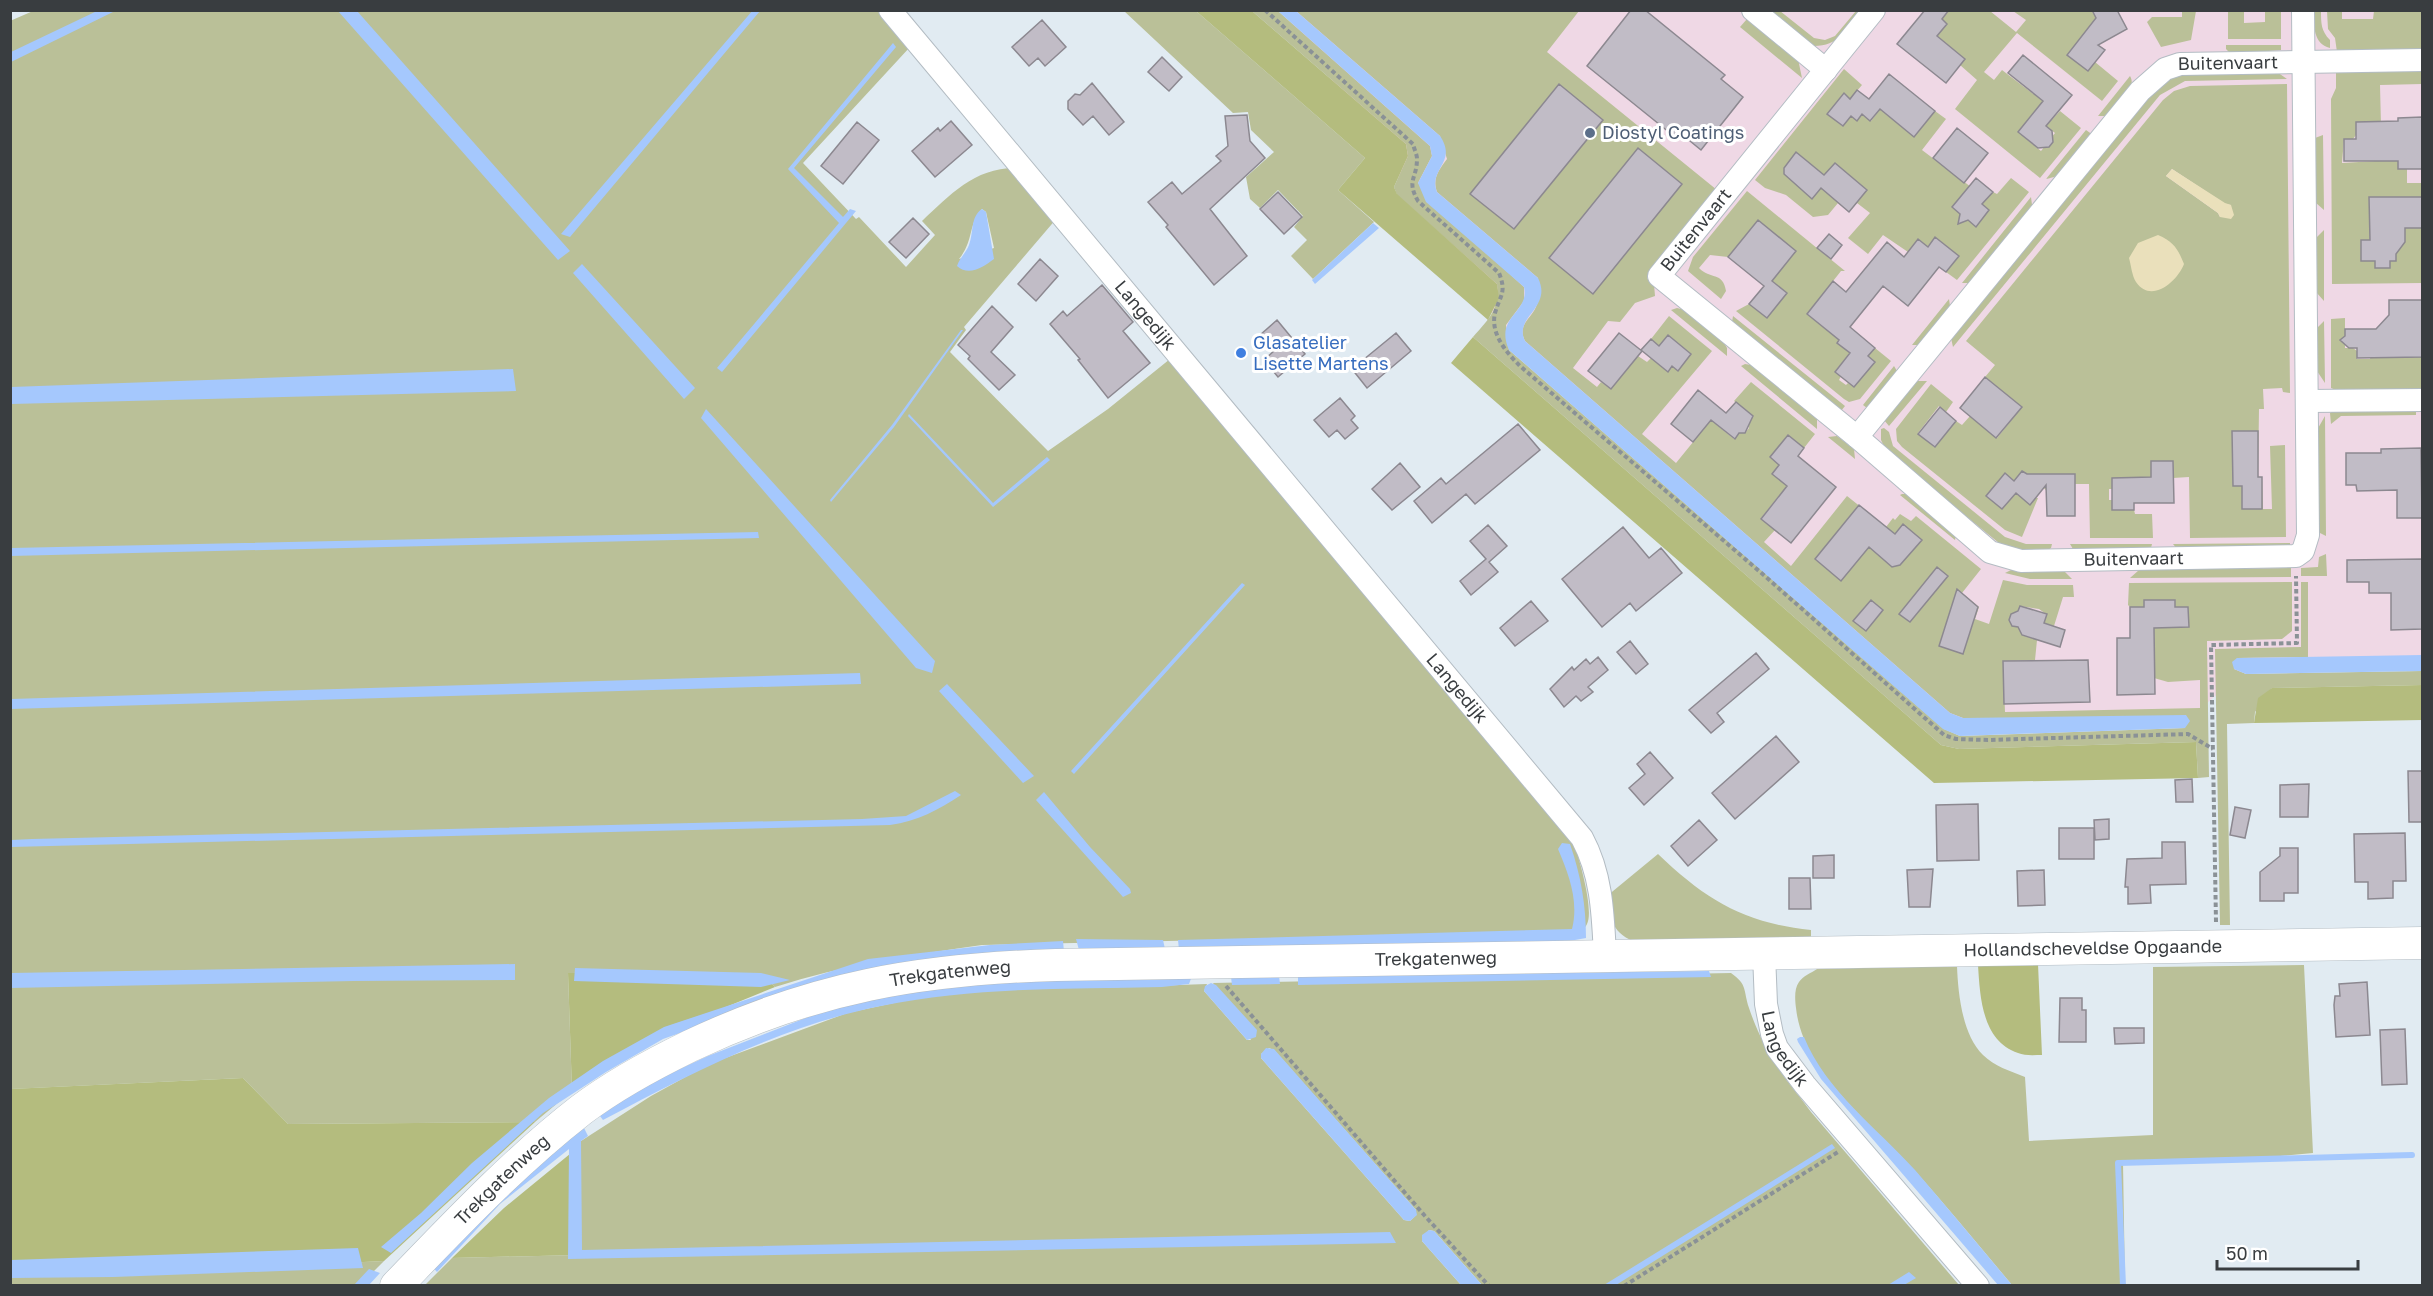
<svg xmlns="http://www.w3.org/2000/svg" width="2433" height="1296" viewBox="0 0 2433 1296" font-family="'Golos Text',sans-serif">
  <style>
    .industrial { fill: #efd8e5 }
    .green { fill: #bac098; fill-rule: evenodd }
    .forest { fill: #b4bc7e }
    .sand { fill: #eae0bb }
    .water { fill: #a5c8fd }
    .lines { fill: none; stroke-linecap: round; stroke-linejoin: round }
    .stream { stroke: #a5c8fd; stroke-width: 6 }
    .building { fill: #c1bcc6; stroke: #8c8890; stroke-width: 1.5 }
    .street-casing { stroke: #b3bcc3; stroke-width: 24 }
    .secondary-casing { stroke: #b3bcc3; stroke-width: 33 }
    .path { stroke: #8a9196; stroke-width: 4; stroke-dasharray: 4.5 3; stroke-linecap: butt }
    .street { stroke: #fff; stroke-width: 22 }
    .secondary { stroke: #fff; stroke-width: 32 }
    .service-dot { fill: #5c6f8a; stroke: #fff; stroke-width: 2 }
    .shop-dot { fill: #3f7fe0; stroke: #fff; stroke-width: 2 }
    .labels { text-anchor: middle; stroke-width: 6; stroke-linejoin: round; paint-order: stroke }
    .street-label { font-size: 18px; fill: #393d40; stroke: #fff }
    .service-label { font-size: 18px; fill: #4e5e75; stroke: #fff; text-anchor: start }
    .shop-label { font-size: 18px; fill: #366cbe; stroke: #fff; text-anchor: start }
  </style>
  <rect width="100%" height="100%" fill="#e1ebf2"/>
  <path class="industrial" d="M1284,11h1138v653l-172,2 -65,56 -227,4 -447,-385z"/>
  <path class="green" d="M33,11h846l31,36 -107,116 53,56 3,-2 47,50 29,-32 -13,-14c28,-26 52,-53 93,-53l42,50 -93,109 2,3 -16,22 98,99 60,-42 62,-50 405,488c5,14 19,64 12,77 -1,3 -4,5 -6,8l-599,13c-70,10 -139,20 -207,42l-5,-5 -202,-9 4,118 -37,31 -247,2 -45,-46 -232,11 -1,-1068zM982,209l4,3 8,36 -35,11c15,-18 9,-35 23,-50z
    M1124,11h72l169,147 -27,32 36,32 -61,57 -22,-23 16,-16 -13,-13 9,-11 -25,-26 -18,18 -10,-9 -4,-22 28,-25 -23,-22 -3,-18 -15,1z
    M1252,11h26l152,135 2,10 -14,27 73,74 33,30v14l-18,24 3,25 435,379 16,7 226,-8 -223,-10 -13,-5 -425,-372c-8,-16 5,-21 11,-34 4,-8 2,-21 2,-29l-101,-86c-5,-14 2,-22 10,-33l-7,-23 -144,-125h283l-32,41 170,138 -70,88 7,6 1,12 -20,7 -15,19 -12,-1 -35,47 24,19 4,-5 10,7 27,-33 9,6 4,-4 17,14 4,-6 6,5 13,-17 -23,-18 -9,10 -8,-7 18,-23 43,35 -70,83 34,29 35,-43 23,19 6,-7 5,1 4,-5 -2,-5 6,-7 -19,-15 17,-19 64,52 -11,14 -16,-13 -9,30 8,21 -26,32 14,12 -11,12 27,24 56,-70 39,31 7,-9 2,2 5,-6 11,7 5,-5 65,53 -19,24 17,14 -4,12 14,5 14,-44 24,5h46l1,12h-11l-9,29 -10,-3 2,-9 -7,-5 -19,-3 -7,20 8,2 16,12 -2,20 -32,1 2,51 195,-4v-28l-32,2 -14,-4 -9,-50 44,-1 -1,-20h-13l-1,-7h-30v7h-14l-2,-2 1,-22 163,-1v49l-10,8 -75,2 2,136 -11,1 -2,-36 -237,7 -18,-4 -468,-408c16,-18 27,-28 24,-53l-100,-89 -3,-8 14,-31 -2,-12z
    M1767,11h13l34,27 11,2 10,-4 21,-25 5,2c-14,17 -23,33 -47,33z
    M1949,11h41l26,21 10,-12 -13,-9h79l5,8 -30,36 21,16 7,-9 23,19 -16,20 -85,-68 -33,39 10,8 8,-10 42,32 -26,30 23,19 4,-5 4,1 4,-5 -2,-4 4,-5 -9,-7 14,-15 21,17 -41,50 -85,-69 22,-29 -17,-15 5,-6 -28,-23 10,-12 -5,-5z
    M2182,11h14l-5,29 -30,7 -14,-25 5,-5h30z
    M2228,11h16v12l21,-1v-11h16v28h-53z
    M2313,11h8c0,12 0,20 9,29v8c-17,-4 -16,-23 -17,-37z
    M2327,11h15v8h31l1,-8h48v41h-85l-2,-14 -7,-9z
    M1747,19l51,40 4,19 -62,-51z
    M2226,45h55v5l-50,4 -5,-5z
    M1844,69l18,16 -12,14 -6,-5 -16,20 14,12 9,-10 6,5 5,-7 9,7 9,-12 34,28 21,-26 11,8 -24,31 49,37 -19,20 23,19 14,-16 -7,-6 11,-12 4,2 14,-16 18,14 -72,88 -11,-8 12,-16 -23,-18 -8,9 -19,5 -25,-17 -15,19 -20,-16 22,-25 -13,-10 -8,9 -11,-9 -10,12 -15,2 -27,-22 -21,-7 -10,-8z
    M2422,69v15l-42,1 1,41 -7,-4h-18v13l-3,4h-9l-2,24 34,-2 22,-16v24h9v14h15v100l-90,1 -1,-185 5,-11v-18z
    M2277,72l10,7 -102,2 -25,14 -207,252 -2,-9 203,-249 24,-15z
    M2130,76c8,13 -14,30 -22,40h-10z
    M2287,84l3,309 -7,-1 -1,-4 -19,1 1,20h-5l-1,68h4l1,32h9l-2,-63 15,-1 1,92 -96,1 -1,-61 -16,1v-17h-22v18l-39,-1v11h-3v11h3l1,10h21l1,4h17l1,24h-63l-1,-54h-14v-10h-29v16l-23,-19 -9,10 -9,-8 -19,23 16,13 14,-16 14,11 6,-6h2l-16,39 -17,-7 -103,-83 -5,-6 -1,-12 35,-45 22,18 -7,10 -7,-6 -21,27 16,14 22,-26 6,4 8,-9 27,22 25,-31 -37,-30 10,-12 -29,-24 197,-241 11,-9 16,-5zM2172,169l53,35 6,1 -11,12 -2,-4 -52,-37z
    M2086,130l7,5 -35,41 -12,3z
    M2323,135l1,75 -8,-7 -1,-65z
    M1747,191l98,80h-4l-34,43 32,26 -2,3 13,10 -15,18 6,5 -2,4 7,5 2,-2 6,4 21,-25 -7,-6 7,-8 16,13 -31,38 -11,3 -5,-3 -108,-88 13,-7 18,14 20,-25 -15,-12 18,-23 -32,-38 -30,37 -18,-2 -11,13c11,12 24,3 27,23l-5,8 -33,-28 5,-14z
    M2031,197l1,8 -62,78h-8z
    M2324,230v71l-8,-9v-54z
    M1949,299l1,7 -29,39h-9z
    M1677,308l8,2 38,31 4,7v8l-56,-46z
    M1733,316l112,90 -4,5 -109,-89z
    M2345,318v30h8l4,3v8h13l1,-8 19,6h32v33l-81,2 -10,-4v-69z
    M2324,321l1,62 -8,-12v-43z
    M1745,364l6,1 66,53v11l-76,-63z
    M1894,366l3,5 -30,37 -4,-3z
    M1918,381h9l-38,45 -5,-6 29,-36z
    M2416,408v7l-75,1 -10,8 -1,-11 3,-2z
    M2325,416l1,120 -8,-4 -1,-102z
    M1884,428l5,4 4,14 112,91 21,7h26l-1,4c-13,11 -39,1 -52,-5l-112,-91 -6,-12v-11z
    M1837,436l17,13 1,10 -27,-22z
    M1902,494h6l48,41 -1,5 -55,-45z
    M2290,543v3l-113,3 -4,-5z
    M2070,544h82l-1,4 -78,1z
    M2326,554l1,22h-26v-8l17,-1 1,-10z
    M2291,568v9l-161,1 9,-8z
    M2013,569l51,2 8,8h-42l-25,-6z
    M2301,582h7v75l-71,1 -3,11 12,5 176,-3v14l-150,3 -17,24 -1,11 -27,1 3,201h-10l-5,-276 86,-2z
    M1658,854c48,46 86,69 153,76v9l-173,5c-27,-13 -26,-20 -31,-48z
    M2304,965l9,188 -64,6 -126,4 2,122h-113c-32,-38 -64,-77 -97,-114 -41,-46 -112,-97 -119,-163 -1,-8 -2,-19 3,-26 4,-6 12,-9 18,-13l140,-3c1,26 5,69 26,89 11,11 27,16 42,22l4,64 124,-6v-168z
    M1731,973c17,12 12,17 18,35 5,15 13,33 21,47 11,20 28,39 41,57l148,173h-477l-48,-54 -5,-1 -7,11 39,44 -1037,1 28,-28 126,-3 3,-114 70,-45 58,-32 138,-51 84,-18 78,-9 85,2 113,-4 -3,7 43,49h4l-38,-57zM1269,1048l5,2 142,160v5l-6,6 -6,-1 -143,-162v-4z
    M384,1261l-25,25h-348l-1,-10 97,-1z"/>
  <path class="forest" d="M1196,11h56l154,133 2,12 -14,31 3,7 100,90 2,14 -11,22 -150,-130 27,-32z
    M1473,337l468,408 18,4 237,-7 2,36 -264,5 -483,-420z
    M2422,685v35l-168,3 4,-25 14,-10z
    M2038,964l4,91c-8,0 -17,1 -24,-2 -36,-12 -38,-56 -40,-88z
    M568,973h38l164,9 5,5 -88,36 -115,68z
    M243,1078l45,46 247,-2 -151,139 -277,14 -96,1 -1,-187z
    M576,1149l2,106 -126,3 52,-50z"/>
  <path class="sand" d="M2172,169l53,34 6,2 3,10 -3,4 -11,-2 -2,-4 -52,-37z
    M2158,235c16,7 20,14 26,29 -7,18 -33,40 -48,18 -4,-6 -5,-17 -7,-24l9,-15z"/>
  <path class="water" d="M753,10l7,1 -190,226 -9,-3z
    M97,11h18l-104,51v-10z
    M338,11h19l213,240 -12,9z
    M1278,11h18l144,125c18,27 -12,32 -3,56l101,86c15,30 -25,39 -13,63l425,372 13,5 223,-3 4,6 -5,7 -225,8 -17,-7 -434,-379c-15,-34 21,-37 15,-63l-98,-85 -8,-19 14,-27 -2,-10z
    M893,43l3,4 -102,121 49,49 7,-8 6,2 -134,161 -5,-4 122,-145 -51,-54z
    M982,209l4,3 8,47c-11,8 -25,18 -37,7 3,-9 9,-13 12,-21 5,-13 1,-28 13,-36z
    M1373,223l6,5 -64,56 -3,-4z
    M582,264l113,124 -11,11 -111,-126z
    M961,330h2l-69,97 -63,75 -1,-2 62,-75z
    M513,369l3,22 -505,13v-17z
    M706,409l229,252 -3,12 -16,-5 -215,-250z
    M909,414l84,89 54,-46 3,3 -57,47 -85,-91z
    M758,532l1,6 -749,18 1,-8z
    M1242,583l3,2 -171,189 -3,-3z
    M2422,655v16l-176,3 -12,-5 -2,-7 5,-4z
    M860,673l1,11 -851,25 1,-10z
    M947,684l87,92 -11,7 -84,-92z
    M955,791l6,4c-23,15 -43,26 -71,30l-879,22v-7l21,-1 830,-20 44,-3z
    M1044,792l46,55 40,42 1,4 -8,4 -87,-97z
    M1562,843l8,1c11,32 16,61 16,94l-22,4 -385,8 -1,-10 394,-11c7,-28 -3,-54 -14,-80z
    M1076,939l87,1 2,9 -86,1z
    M1063,941l1,11 -345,67 -56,20 -57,33 -63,41 -152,140 -10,-6 40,-34 51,-50 77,-65 54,-37 61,-34 204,-68 122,-14z
    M515,964v16l-161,1 -344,7 1,-15z
    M575,968l186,5 29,7 -29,7 -187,-6z
    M1709,971l2,6 -413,8v-9z
    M1192,976l-3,8 -27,3c-94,2 -189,0 -281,19 -99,20 -190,67 -278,114l-3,-4 47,-32 61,-28 108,-42 64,-17 105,-16z
    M1279,976l1,8 -48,1 -1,-8z
    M1211,983l5,2 41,45 -1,7 -9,3 -43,-49 1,-5z
    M1800,1037h4c22,54 73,91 111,133 33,38 65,77 97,115h-14l-177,-206 -23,-37 -1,-3z
    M1266,1048l8,1 142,161 1,5 -7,6 -6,-1 -143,-162v-4z
    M584,1128l4,8 -7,5 1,109 808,-18 6,11 -828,16 1,-110 -69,55 -63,68 -8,-9 94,-90z
    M1832,1144l3,4 -219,137h-12z
    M1429,1230l5,1 48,54h-21l-39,-44v-6z
    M358,1248l5,20 -250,9 -102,1v-18z
    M369,1269l11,4 -11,12h-15z
    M1909,1272l7,6 -12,7h-16z"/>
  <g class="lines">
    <path class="stream" d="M2123,1286l-5,-123 294,-8"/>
  </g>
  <path class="building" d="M1631,10h14l80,65 -4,4 22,18 -42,53 -22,-18 -4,5 -88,-71z
    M1925,10h24l-7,9 5,5 -10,12 28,23 -19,24 -49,-39z
    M2092,10h25l10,19 -29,16 7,5 -17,21 -21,-16 29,-37z
    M1042,20l24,27 -21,19 -7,-8 -9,8 -17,-19z
    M2023,55l49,40 -26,31 6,5 1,11 -4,5 -11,1 -20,-16 25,-31 -35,-28z
    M1162,57l20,20 -13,14 -21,-19z
    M1889,74l46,37 -21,26 -34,-28 -10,12 -8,-7 -5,7 -6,-5 -8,10 -16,-12 17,-21 6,6 7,-9 12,9z
    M1092,83l32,39 -15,13 -16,-19 -10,9 -15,-16v-8l7,-7 5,1z
    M1559,84l44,36 -89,109 -44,-35z
    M1247,115l3,26 15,17 -55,51 37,47 -33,29 -48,-58 2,-2 -20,-23 24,-20 10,12 39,-33 -5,-5 12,-10 -3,-30z
    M2422,117v52h-24v-8h-54v-22h12v-17l42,-1v-3z
    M951,121l21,24 -37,32 -23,-26 26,-23 2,3z
    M857,122l22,18 -36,44 -22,-18z
    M1957,128l31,25 -24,30 -31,-25z
    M1638,148l44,36 -89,110 -44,-36z
    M1796,152l28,23 11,-12 32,27 -18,22 -28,-24 -9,11 -28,-25v-6z
    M1976,178l17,14 -11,12 7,6 -13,17 -8,-7 -10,4 2,-10 -8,-7z
    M1278,192l24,25 -18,17 -24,-25z
    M2369,197h53v31h-17v14l-9,12v7h-6v7h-15v-7h-14v-21h9z
    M913,218l16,16 -23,24 -17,-16z
    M1758,220l38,31 -24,30 15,12 -20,25 -18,-14 15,-18 -36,-29z
    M1829,234l13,11 -11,14 -14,-11z
    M1935,237l24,19 -13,16 -7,-5 -31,39 -25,-20 -33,41 25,21 -7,8 7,6 -21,25 -19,-15 15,-19 -13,-10 2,-3 -32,-26 26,-33 13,11 41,-50 17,15 14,-18 10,8z
    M1040,259l18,17 -22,25 -18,-17z
    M1102,285l31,37 -10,9 27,32 -42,35 -30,-38 2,-1 -30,-35 13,-13 4,5z
    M2389,300h33v57l-65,1v-10h-8l-9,-8 5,-4v-7h31l13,-14z
    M992,306l21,21 -22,25 24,23 -16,15 -31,-31 2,-3 -12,-11z
    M1277,320l28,34 -27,23 -14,-17 10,-9 -14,-16z
    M1396,333l15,18 -44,37 -15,-19z
    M1619,333l23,18 -31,38 -23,-18z
    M1668,335l23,19 -13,17 -6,-5 -4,6 -27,-22 10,-11 8,7z
    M1985,377l37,30 -26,31 -36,-30z
    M1698,390l28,23 10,-11 17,14 -8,17h-6l-4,6 -24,-19 -18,22 -22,-18z
    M1340,398l15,18 -4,4 7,8 -13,11 -8,-9 -8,7 -15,-17z
    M1940,407l16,14 -21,26 -17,-13z
    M1518,424l22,26 -65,54 -9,-10 -34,29 -18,-22 27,-23 5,6z
    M2232,431h26v46h4v32h-20v-23h-9z
    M1788,435l16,13 -6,8 38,31 -45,56 -30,-24 26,-33 -15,-12 7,-9 -9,-8z
    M2421,448l1,70h-25v-28l-40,1 -1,-6h-10v-32h35v-4z
    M2151,461h22l1,42h-40v7h-22v-32l39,-1z
    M1400,463l20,24 -28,23 -20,-21z
    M2022,471l5,3h48v42h-28l-1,-31 -16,20 -14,-12 -14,16 -16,-13 19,-23 9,8z
    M1859,505l36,29 8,-10 19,16 -22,25 -8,2 -23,-20 -28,34 -26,-22z
    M1488,525l19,21 -18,16 9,10 -27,23 -11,-14 26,-22 -16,-18z
    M1623,527l26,31 12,-10 21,25 -46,38 -6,-8 -28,24 -40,-48z
    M2422,559v70l-31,1v-37h-22v-11h-22v-22z
    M1937,567l11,9 -38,46 -11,-8z
    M1957,589l21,18 -15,47 -24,-8z
    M1871,600l12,10 -17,21 -13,-10z
    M2144,600h31v7h13l1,20 -35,1 1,66 -38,1v-57h13v-31h14z
    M1531,601l17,20 -33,25 -15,-18z
    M2020,606l27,8 -3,9 21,7 -5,17 -38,-12 -4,-8 -6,-1 -3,-6 2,-6 7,-3z
    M1630,641l18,23 -12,10 -19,-22z
    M1756,653l13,16 -52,44 7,9 -13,11 -22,-23z
    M1598,657l10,13 -20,17 5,5 -12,9 -5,-5 -12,11 -14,-18 22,-22 2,3 12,-11 4,5z
    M2088,660l2,42 -86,2 -1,-43z
    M1776,736l23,26 -64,57 -23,-26z
    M1650,752l23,26 -29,27 -15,-17 16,-14 -8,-10z
    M2408,771h14v51h-13z
    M2192,779l1,23h-17l-1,-22z
    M2309,784l-1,33h-28v-32z
    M1978,804l1,56 -42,1 -1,-56z
    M2235,807l16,3 -6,28 -15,-3z
    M2109,819v20l-14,1 -1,-20z
    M1699,820l18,20 -29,26 -17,-20z
    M2059,828h35v31h-35z
    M2405,833l1,48h-13v17l-25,1v-17h-13l-1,-48z
    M2162,842h23l1,42 -36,1 1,18 -23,1v-17h-3l2,-28 35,-1z
    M2280,848h18v45h-14v8h-24v-29l20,-16z
    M1834,855v23h-21v-22z
    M1933,869l-3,38h-21l-2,-37z
    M2044,870l1,35 -27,1 -1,-35z
    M1789,878h21l1,31h-22z
    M2367,982l3,53 -34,2 -2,-32 1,-9h5l-1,-12z
    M2060,998h22v12h4v32h-27z
    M2114,1028h30v15l-29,1z
    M2405,1029l2,55 -25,1 -2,-55z"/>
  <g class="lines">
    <defs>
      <g id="street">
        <path id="s1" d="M890,10l692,828c20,37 21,77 23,118"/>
        <path d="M1753,10l73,60"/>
        <path id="s2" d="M1874,10l-215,266 198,161 133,115 31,9 275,-5 7,-5 5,-16 -5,-525"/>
        <path d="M2308,401l114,-1"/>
        <path id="s3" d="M1857,437l283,-346 25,-22 15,-5 242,-4"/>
        <path id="s4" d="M1764,954l2,50 6,30 5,14 28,37 173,201"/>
      </g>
      <g id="secondary">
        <path id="s5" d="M396,1286c59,-61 118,-124 185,-176 33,-25 72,-46 109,-64 124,-59 230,-77 366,-81l1366,-22"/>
      </g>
    </defs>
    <use href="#street" class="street-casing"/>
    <use href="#secondary" class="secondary-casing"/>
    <path class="path" d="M1265,10l148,134c1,5 4,10 4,15 0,20 -11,21 1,42l81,72c8,20 1,22 -4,40 -5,21 12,40 25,53l246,211 178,158 12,4 32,1 200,-6 25,15
      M2216,922l-5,-277 86,-2 -1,-67
      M1226,986l199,230 64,70
      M1624,1286l214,-134"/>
    <use href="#street" class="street"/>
    <use href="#secondary" class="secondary"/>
  </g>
  <circle class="service-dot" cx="1590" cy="133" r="6"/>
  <circle class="shop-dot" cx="1241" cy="353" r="6"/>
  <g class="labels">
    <g class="street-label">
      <text dy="6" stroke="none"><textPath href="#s3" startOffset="544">Buitenvaart</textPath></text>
      <text transform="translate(1696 230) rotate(-51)" y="6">Buitenvaart</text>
      <text dy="6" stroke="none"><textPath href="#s1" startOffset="398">Langedijk</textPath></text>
      <text dy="6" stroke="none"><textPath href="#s2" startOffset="918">Buitenvaart</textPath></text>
      <text dy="6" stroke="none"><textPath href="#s1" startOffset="884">Langedijk</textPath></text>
      <text dy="6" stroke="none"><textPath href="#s5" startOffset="1797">Hollandscheveldse Opgaande</textPath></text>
      <text dy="6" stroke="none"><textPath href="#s5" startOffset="1140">Trekgatenweg</textPath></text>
      <text dy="6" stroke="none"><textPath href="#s5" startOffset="654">Trekgatenweg</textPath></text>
      <text dy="6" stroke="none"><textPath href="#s4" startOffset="99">Langedijk</textPath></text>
      <text dy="6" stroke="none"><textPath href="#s5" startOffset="150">Trekgatenweg</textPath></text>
    </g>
    <g class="service-label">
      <text x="1602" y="139">Diostyl Coatings</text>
    </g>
    <g class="shop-label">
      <text x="1253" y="349">Glasatelier<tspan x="1253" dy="21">Lisette Martens</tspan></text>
    </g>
  </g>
  <rect width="2433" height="1296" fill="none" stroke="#393d40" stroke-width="24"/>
  <path d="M2217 1260v9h141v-9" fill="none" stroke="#393d40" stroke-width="3"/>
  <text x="2226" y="1260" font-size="18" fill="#393d40" stroke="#ffffff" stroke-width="4.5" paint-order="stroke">50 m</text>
</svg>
